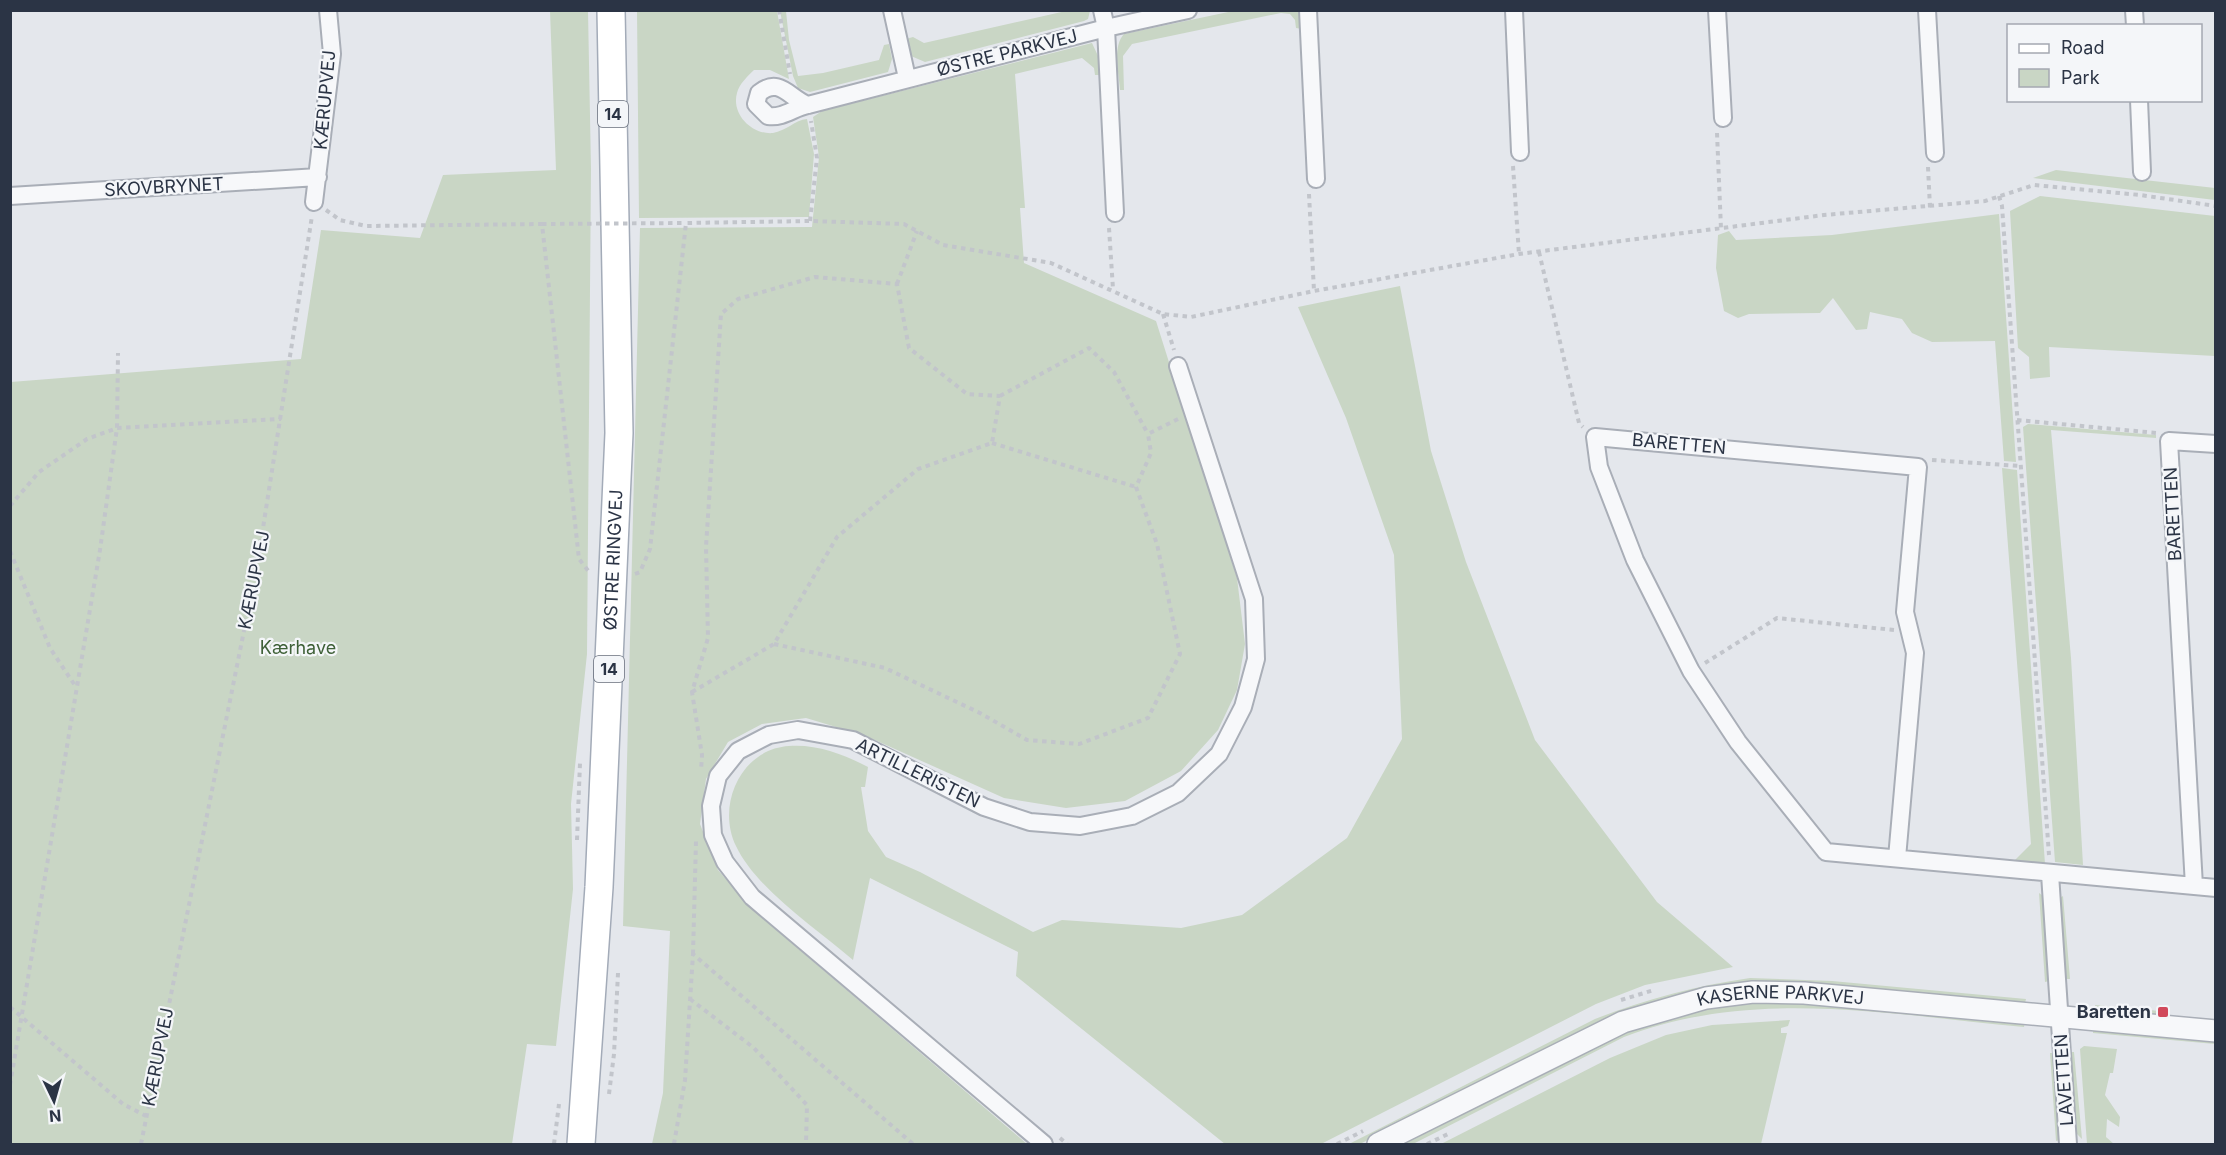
<svg xmlns="http://www.w3.org/2000/svg" width="2226" height="1155" viewBox="0 0 2226 1155" font-family="Inter,sans-serif">
  <style>
    .green { fill: #c9d6c5 }
    .lines { fill: none; stroke-linecap: round; stroke-linejoin: round }
    .minor-casing { stroke: #a9aeb7; stroke-width: 20 }
    .tertiary-casing { stroke: #a9aeb7; stroke-width: 24 }
    .primary-casing { stroke: #a3abb8; stroke-width: 30 }
    .path { stroke: #c2c5cb; stroke-width: 4; stroke-dasharray: 4.5 4.5; stroke-linecap: butt }
    .minor { stroke: #f7f8fa; stroke-width: 16 }
    .tertiary { stroke: #f7f8fa; stroke-width: 21 }
    .primary { stroke: #fff; stroke-width: 27 }
    .path-bridge { stroke: #c2c5cb; stroke-width: 4; stroke-dasharray: 4.5 4.5; stroke-linecap: butt }
    .poi-dot { fill: #d1495b; stroke: #f4f6f9; stroke-width: 2 }
    .labels { text-anchor: middle; stroke-width: 4.5; stroke-linejoin: round; paint-order: stroke }
    .shield { fill: #f4f6f9; stroke: #676e7b; stroke-width: 1.5 }
    .shield-label { font-size: 16px; font-weight: bold; fill: #2b3445 }
    .street-label { font-size: 18px; fill: #2b3445; stroke: #f4f6f9 }
    .park-label { font-size: 18px; fill: #3f6138; stroke: #f4f6f9 }
    .poi-label { font-size: 18px; font-weight: bold; fill: #2b3445; stroke: #f4f6f9; text-anchor: end }
  </style>
  <rect width="100%" height="100%" fill="#e4e7ec"/>
  <path class="green" d="M1302,10v19l-6,-1 -1,-8 -5,-6 -9,-1 -149,31 -9,12 1,34h-4c-1,-17 -8,-43 4,-56l109,-23z
    M550,11h38l3,158 -4,485 -16,150 2,85 -17,157 -29,-2 -15,100h-501v-762l290,-23 20,-129 99,8 23,-63 113,-5z
    M637,11h140l12,68 -19,-9h-16c-6,6 -15,14 -17,23 -6,21 15,42 36,40 13,-2 22,-13 34,-14l7,35 -5,63 -170,1z
    M780,11h6l3,29 9,36 25,-3 56,-13 5,-15 5,-1 3,15 -4,13 -78,20 -12,-4 -5,-12z
    M1066,11h24l-2,8 -4,2 -159,41 -14,-6 -5,-17 7,-2 11,6z
    M1092,43l6,13 2,19h-5l-1,-7 -12,-10 -67,16 10,134h-5l4,55 132,58 81,257 8,66 -8,46 -19,40 -37,41 -56,30 -59,7 -62,-10 -138,-62 -60,-18 -44,6 -34,18 -22,37 -6,45 18,46 35,40 274,234h-375l11,-51 7,-162 -47,-5 17,-698 172,-1 7,-70 -6,-40 9,-6z
    M2056,170l159,18v12l-182,-22z
    M2040,196l175,20v140l-166,-9 1,30 -20,2 -1,-22 -11,-9 -8,-137z
    M1999,214l17,248 -12,-1 -9,-120 -63,1 -20,-9 -10,-14 -32,-7 -3,17 -11,1 -23,-32 -13,15 -71,1 -11,4 -14,-7 -8,-43 2,-33 11,-4 7,9 96,-5z
    M1400,286l31,165 35,111 69,178 122,162 76,65 -88,18 -49,19 -275,140h-96l-209,-168 2,-24 -148,-74 -17,82c-36,-31 -96,-70 -117,-114 -20,-41 5,-97 53,-100 28,-2 54,8 79,21l-3,20h-4l7,44 18,26 34,15 113,60 29,-12 119,8 61,-13 105,-77 55,-99 -8,-184 -48,-137 -48,-111z
    M2028,424l128,11v3l-105,-8 20,228 12,207 -28,-3 -32,-435z
    M2002,468l15,2 28,394 -30,-4 16,-16z
    M2039,893l4,3 6,85 -4,1z
    M2063,896l7,83h-5l-5,-81z
    M1750,978l82,3 194,18 -1,4 -308,-16 -85,21 -54,25 -218,111h-11l246,-125c51,-20 100,-33 155,-41z
    M1798,1003l227,19 -1,5c-135,-12 -270,-40 -400,10l-211,107h-11l222,-112 86,-24 28,-4z
    M2095,1005l65,6v4l-65,-6z
    M1790,1020l-2,6 -7,2v5h6l-26,111h-320l169,-86 56,-23 46,-10z
    M2093,1029l122,11v4l-122,-11z
    M2084,1046l33,3 -4,24h-3l-5,22 15,22 -1,10 -12,-8 -1,18 8,7h-27l-7,-95z
    M2071,1052h3l8,87 -5,-5z
    M2050,1053h4l6,87 -4,1z"/>
  <g class="lines">
    <defs>
      <path id="minor" d="M892,10l15,68
        M1102,10l4,18 9,185
        M1308,10l8,169
        M1514,10l6,142
        M1717,10l6,108
        M1927,10l8,143
        M2134,10l1,16
        M2139,100l3,72
        M808,105c-18,-6 -28,-29 -49,-12l-3,11 12,12c16,2 25,-8 40,-11l298,-77 82,-18
        M10,196l308,-19
        M314,202l18,-148 -4,-44
        M1897,858l18,-205 -10,-41 13,-145 -323,-30 4,30 36,93 56,111 47,71 88,110 390,36
        M2050,874l18,270
        M2194,886l-25,-445 47,3
        M1044,1144l-292,-247 -27,-35 -12,-27 -2,-29 7,-30 20,-25 31,-16 29,-5 55,10 131,67 46,15 50,4 52,-10 46,-23 41,-39 24,-47 13,-48 -2,-60 -76,-233"/>
      <g id="tertiary">
        <path id="s1" d="M1378,1144l245,-122 83,-24 47,-6 51,1 412,38"/>
      </g>
      <g id="primary">
        <path id="s2" d="M581,1144l18,-257 20,-454 -8,-423"/>
      </g>
    </defs>
    <use href="#minor" class="minor-casing"/>
    <use href="#tertiary" class="tertiary-casing"/>
    <use href="#primary" class="primary-casing"/>
    <path class="path" d="M779,10l11,64
      M1717,133l4,96
      M1513,166l6,88
      M1928,167l2,41
      M1309,194l5,97
      M1999,196l3,10 47,649
      M326,210l14,10 26,6 176,-2 37,335 11,14
      M810,221l7,-63 -6,-37
      M1109,228l4,61
      M1539,252l40,171 4,4
      M897,284l20,-53
      M1163,314l11,36
      M1000,396l89,-48 25,24 34,62
      M2017,420l140,13
      M992,443l144,44
      M1932,460l88,6
      M10,506l29,-34 48,-33 30,-11 164,-9
      M10,551l40,97 26,39
      M635,574l5,-2 10,-23 36,-326 124,-2 94,3 39,21 108,18 112,51 28,3 123,-26 205,-37 305,-39 161,-14 49,-16 106,10 76,11
      M774,644l111,24 95,45 47,27 52,4 69,-26 32,-64 -23,-110 -21,-57 15,-34 -3,-19 30,-15
      M1705,663l72,-45 117,12
      M692,692l82,-48 63,-107 81,-68 74,-26 8,-47 -33,-2 -58,-46 -12,-64 -82,-7 -77,22 -17,15 -15,233 2,91 -16,54 10,63 -1,16
      M577,840l3,-77
      M693,954l3,-113
      M690,999l64,49 53,57 -1,39
      M1621,1000l33,-10
      M10,1007l113,97 23,12
      M10,1085l90,-535 17,-122 1,-75
      M609,1094l5,-40 4,-81
      M1060,1138l7,6
      M141,1144l116,-578 55,-350
      M554,1144l5,-40
      M674,1144l11,-64 8,-126 220,190
      M1337,1144l26,-13
      M1427,1144l21,-10"/>
    <use href="#minor" class="minor"/>
    <use href="#tertiary" class="tertiary"/>
    <use href="#primary" class="primary"/>
    <path class="path-bridge" d="M542,224l144,-1"/>
  </g>
  <rect class="poi-dot" x="2157" y="1006" width="12" height="12" rx="3"/>
  <g class="labels">
    <g class="shield">
      <rect x="598" y="101" width="30" height="26" rx="4.5"/>
      <rect x="594" y="656" width="30" height="26" rx="4.5"/>
    </g>
    <g class="shield-label">
      <text x="613" y="120">14</text>
      <text x="609" y="675">14</text>
    </g>
    <g class="street-label">
      <text transform="translate(1007 53) rotate(-14)" y="6">ØSTRE PARKVEJ</text>
      <text transform="translate(325 100) rotate(-85)" y="6">KÆRUPVEJ</text>
      <text transform="translate(164 187) rotate(-3)" y="6">SKOVBRYNET</text>
      <text transform="translate(1679 444) rotate(5)" y="6">BARETTEN</text>
      <text transform="translate(2173 514) rotate(-93)" y="6">BARETTEN</text>
      <text dy="6" stroke="none"><textPath href="#s2" startOffset="585">ØSTRE RINGVEJ</textPath></text>
      <text transform="translate(254 580) rotate(-79)" y="6">KÆRUPVEJ</text>
      <text transform="translate(918 773) rotate(26)" y="6">ARTILLERISTEN</text>
      <text dy="6" stroke="none"><textPath href="#s1" startOffset="435">KASERNE PARKVEJ</textPath></text>
      <text transform="translate(158 1057) rotate(-79)" y="6">KÆRUPVEJ</text>
      <text transform="translate(2064 1080) rotate(-94)" y="6">LAVETTEN</text>
    </g>
    <g class="park-label">
      <text x="298" y="654">Kærhave</text>
    </g>
    <g class="poi-label">
      <text x="2151" y="1018">Baretten</text>
    </g>
  </g>
  <rect width="2226" height="1155" fill="none" stroke="#2b3445" stroke-width="24"/>
  <rect x="2007" y="24" width="195" height="78" fill="#f4f6f9" stroke="#a4a8b1" stroke-width="1.5"/>
  <rect x="2019" y="44" width="30" height="9" fill="#ffffff" stroke="#a4a8b1" stroke-width="1.5"/>
  <text x="2061" y="54" font-size="18" fill="#2b3445">Road</text>
  <rect x="2019" y="69" width="30" height="18" fill="#c9d6c5" stroke="#a4a8b1" stroke-width="1.5"/>
  <text x="2061" y="84" font-size="18" fill="#2b3445">Park</text>
  <g transform="translate(54 1101) rotate(175)" stroke="#f4f6f9" stroke-width="4.5" paint-order="stroke">
  <path d="M0-4.5L10 22L0 15L-10 22Z" fill="#2b3445"/>
  <text y="-9" font-size="16" font-weight="bold" text-anchor="middle" fill="#2b3445">N</text>
  </g>
</svg>
